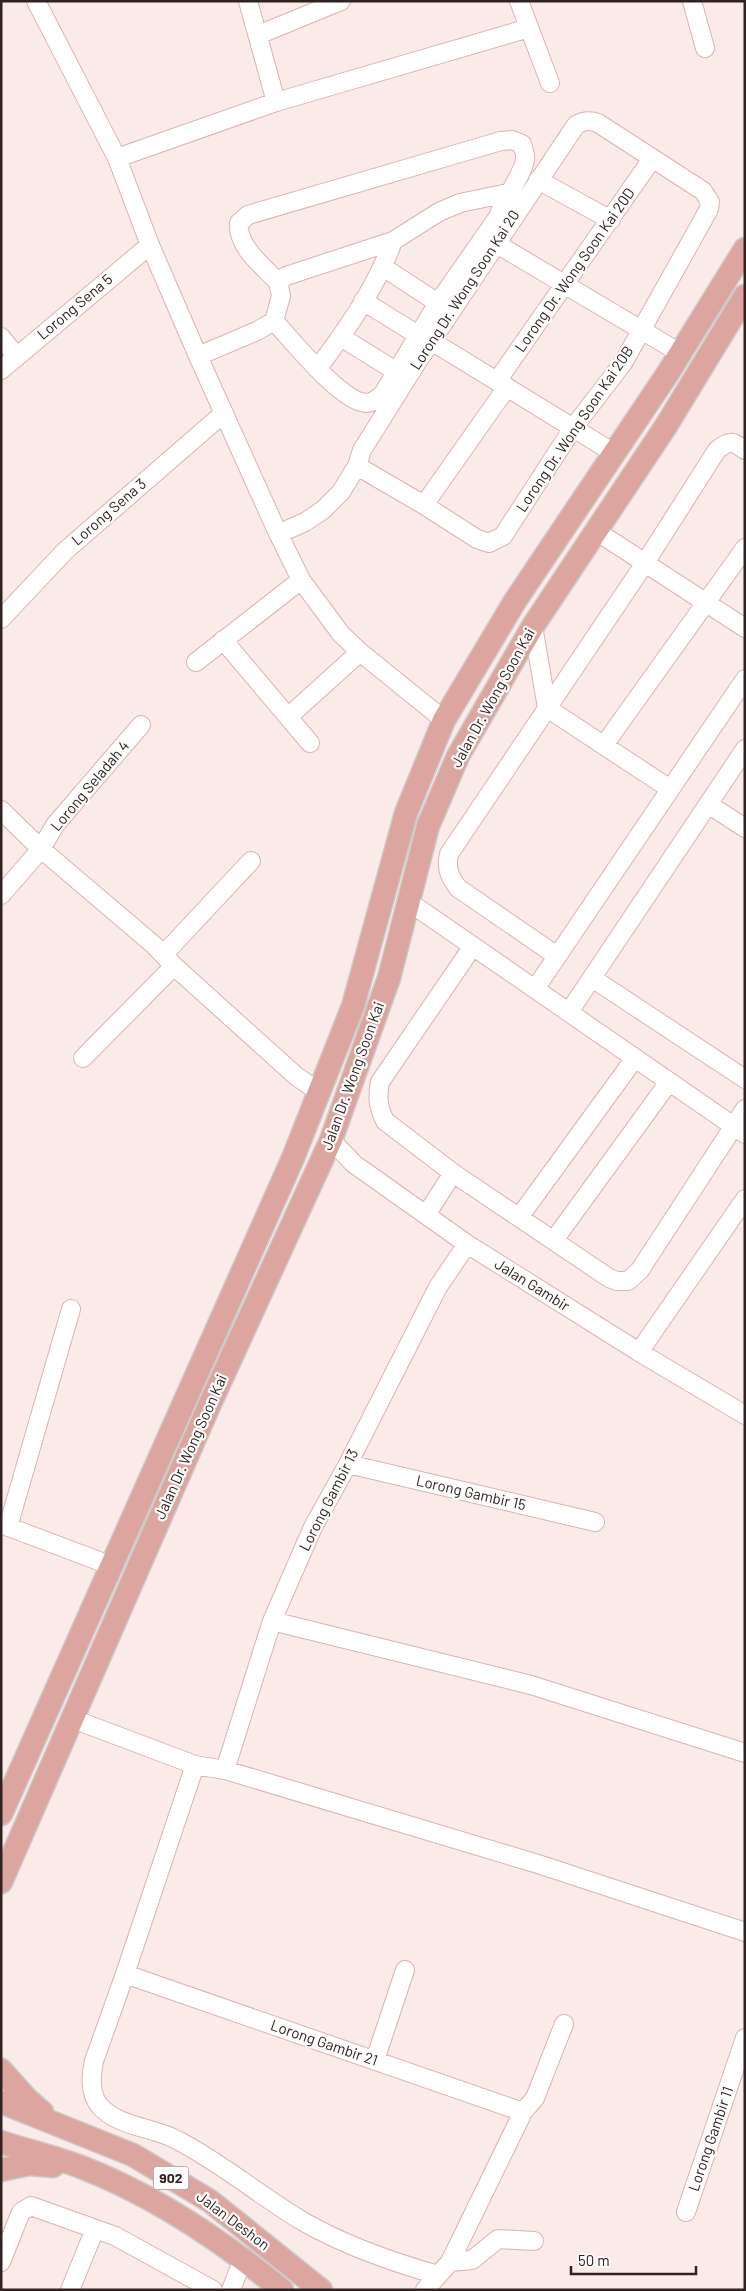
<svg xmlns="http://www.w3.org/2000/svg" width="746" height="2291" viewBox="0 0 746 2291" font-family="Barlow,sans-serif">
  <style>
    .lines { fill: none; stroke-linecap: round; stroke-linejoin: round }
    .minor-casing { stroke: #dab4af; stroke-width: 20 }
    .major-casing { stroke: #cdcac9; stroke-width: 25 }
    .minor { stroke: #fff; stroke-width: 18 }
    .major { stroke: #dda59f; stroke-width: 22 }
    .labels { text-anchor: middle; stroke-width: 4.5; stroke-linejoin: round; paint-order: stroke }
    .shield { fill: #fcfcfc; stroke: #6d6362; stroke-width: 1 }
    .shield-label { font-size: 14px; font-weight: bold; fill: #302220 }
    .street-label { font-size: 15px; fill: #302220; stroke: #fcfcfc }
  </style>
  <rect width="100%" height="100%" fill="#faeae8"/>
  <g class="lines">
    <defs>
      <path id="minor" d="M36,1l81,157 33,87 48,111 78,173 25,51 40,54 19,18 84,68
        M248,1l28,101
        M519,1l31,82
        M692,1l13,47
        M258,35l83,-34
        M117,158l159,-56 253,-74
        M538,180l73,40
        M495,243l185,110
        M383,267l55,36
        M363,301l55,34
        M274,321c18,19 67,81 92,82 7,0 12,-5 17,-9l55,-91 60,-86c5,-17 29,-48 27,-61 0,-4 -2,-8 -3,-12l-10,-4 -11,1 -253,74 -9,8c-2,24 24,43 39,59
        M1,337l16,20
        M341,337l56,35
        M433,342l181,111
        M198,356l59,-25 17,-10 7,-25 -3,-14 8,-6 107,-35 46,-29 21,-9 48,-10
        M318,368c29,-39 58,-80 75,-127
        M1,370l149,-125
        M497,381l155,-222
        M424,505l83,-118
        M596,531l149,97
        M278,534l27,-12 18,-12 18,-18 16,-26 5,-16 54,-86 160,-239c8,-5 14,-5 22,-2l105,68 7,11 -1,7 -86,154 -50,65 -70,108 -14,7 -12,-4 -53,-34 -67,-39
        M1,619l64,-68 159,-138
        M533,626l14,82 123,81
        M223,640l87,103
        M196,662l105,-82
        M288,717l72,-65
        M604,745l141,-197
        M708,804l37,24
        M1,810l40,39 114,97 19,20 122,110 23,16
        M1,895l40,-46 14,-24 86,-100
        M409,902l336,232
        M473,946l-93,136c-3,15 -2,25 5,39l68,52 156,105 8,3h11l12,-11 105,-161
        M164,954l87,-93
        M557,956l-99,-68c-9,-12 -12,-20 -9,-34l196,-291 72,-113c14,-10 14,-9 28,0
        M592,978l153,101
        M535,989l210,-310
        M569,1012l176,-263
        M83,1058l91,-92
        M331,1140l23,24 113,80 172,108 106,63
        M426,1215l27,-42
        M520,1216l115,-158
        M554,1240l115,-158
        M639,1352l106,-153
        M348,1464l247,58
        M1,1524l111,42
        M8,1527l63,-218
        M272,1621l259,64 214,68
        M73,1719l122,46 30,5 313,94 207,68
        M195,1765l-70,209 -31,87c-3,14 -5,31 5,44 18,22 54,22 78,35 45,23 84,57 127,82 42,24 88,40 134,53
        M225,1770l47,-149 41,-94 35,-63 90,-177 29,-43
        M125,1974l398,138
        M375,2060l30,-90
        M686,2212l59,-174
        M1,2262l20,-50 10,-6 84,30 98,54
        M450,2262l22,-2 26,-21 36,2
        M70,2290l25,-61
        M231,2290l12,-31
        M425,2290l25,-28 73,-150 12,-14 29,-74"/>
      <path id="major" d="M1,1814l292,-656 60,-152 53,-193 38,-93 71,-119 153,-228 77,-124
        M1,1882l208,-476 122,-266 58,-162 39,-152 30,-70 75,-130 133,-200 79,-130
        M1,2070l27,30 14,12
        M1,2102l132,53 77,46 111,89
        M1,2142c27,9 54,15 80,25 73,28 141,74 201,123
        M1,2170l28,-6 24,2"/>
    </defs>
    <use href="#minor" class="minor-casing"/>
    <use href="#major" class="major-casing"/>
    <use href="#minor" class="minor"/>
    <use href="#major" class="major"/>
  </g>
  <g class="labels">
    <rect class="shield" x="153.5" y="2166.5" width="35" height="23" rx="4"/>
    <g class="shield-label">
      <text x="171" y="2183">902</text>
    </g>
    <g class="street-label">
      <text transform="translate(575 270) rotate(-55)" y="5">Lorong Dr. Wong Soon Kai 20D</text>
      <text transform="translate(465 290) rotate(-57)" y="5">Lorong Dr. Wong Soon Kai 20</text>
      <text transform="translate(75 307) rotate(-40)" y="5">Lorong Sena 5</text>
      <text transform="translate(575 429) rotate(-56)" y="5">Lorong Dr. Wong Soon Kai 20B</text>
      <text transform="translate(109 512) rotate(-41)" y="5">Lorong Sena 3</text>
      <text transform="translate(493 698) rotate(-61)" y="5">Jalan Dr. Wong Soon Kai</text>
      <text transform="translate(90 786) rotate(-50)" y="5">Lorong Seladah 4</text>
      <text transform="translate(353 1076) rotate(-70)" y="5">Jalan Dr. Wong Soon Kai</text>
      <text transform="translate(532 1285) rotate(32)" y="5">Jalan Gambir</text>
      <text transform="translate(191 1447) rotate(-66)" y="5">Jalan Dr. Wong Soon Kai</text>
      <text transform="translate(471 1493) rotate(13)" y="5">Lorong Gambir 15</text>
      <text transform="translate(329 1500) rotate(-63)" y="5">Lorong Gambir 13</text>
      <text transform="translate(324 2043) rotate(19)" y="5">Lorong Gambir 21</text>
      <text transform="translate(711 2139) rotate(-71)" y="5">Lorong Gambir 11</text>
      <text transform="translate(233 2221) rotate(37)" y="5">Jalan Deshon</text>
    </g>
  </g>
  <rect width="746" height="2291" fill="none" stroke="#302220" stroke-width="5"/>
  <path d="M571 2266v8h125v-8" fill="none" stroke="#302220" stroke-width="2.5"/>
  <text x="578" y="2266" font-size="15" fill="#302220" stroke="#fcfcfc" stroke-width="4" paint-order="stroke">50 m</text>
</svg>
